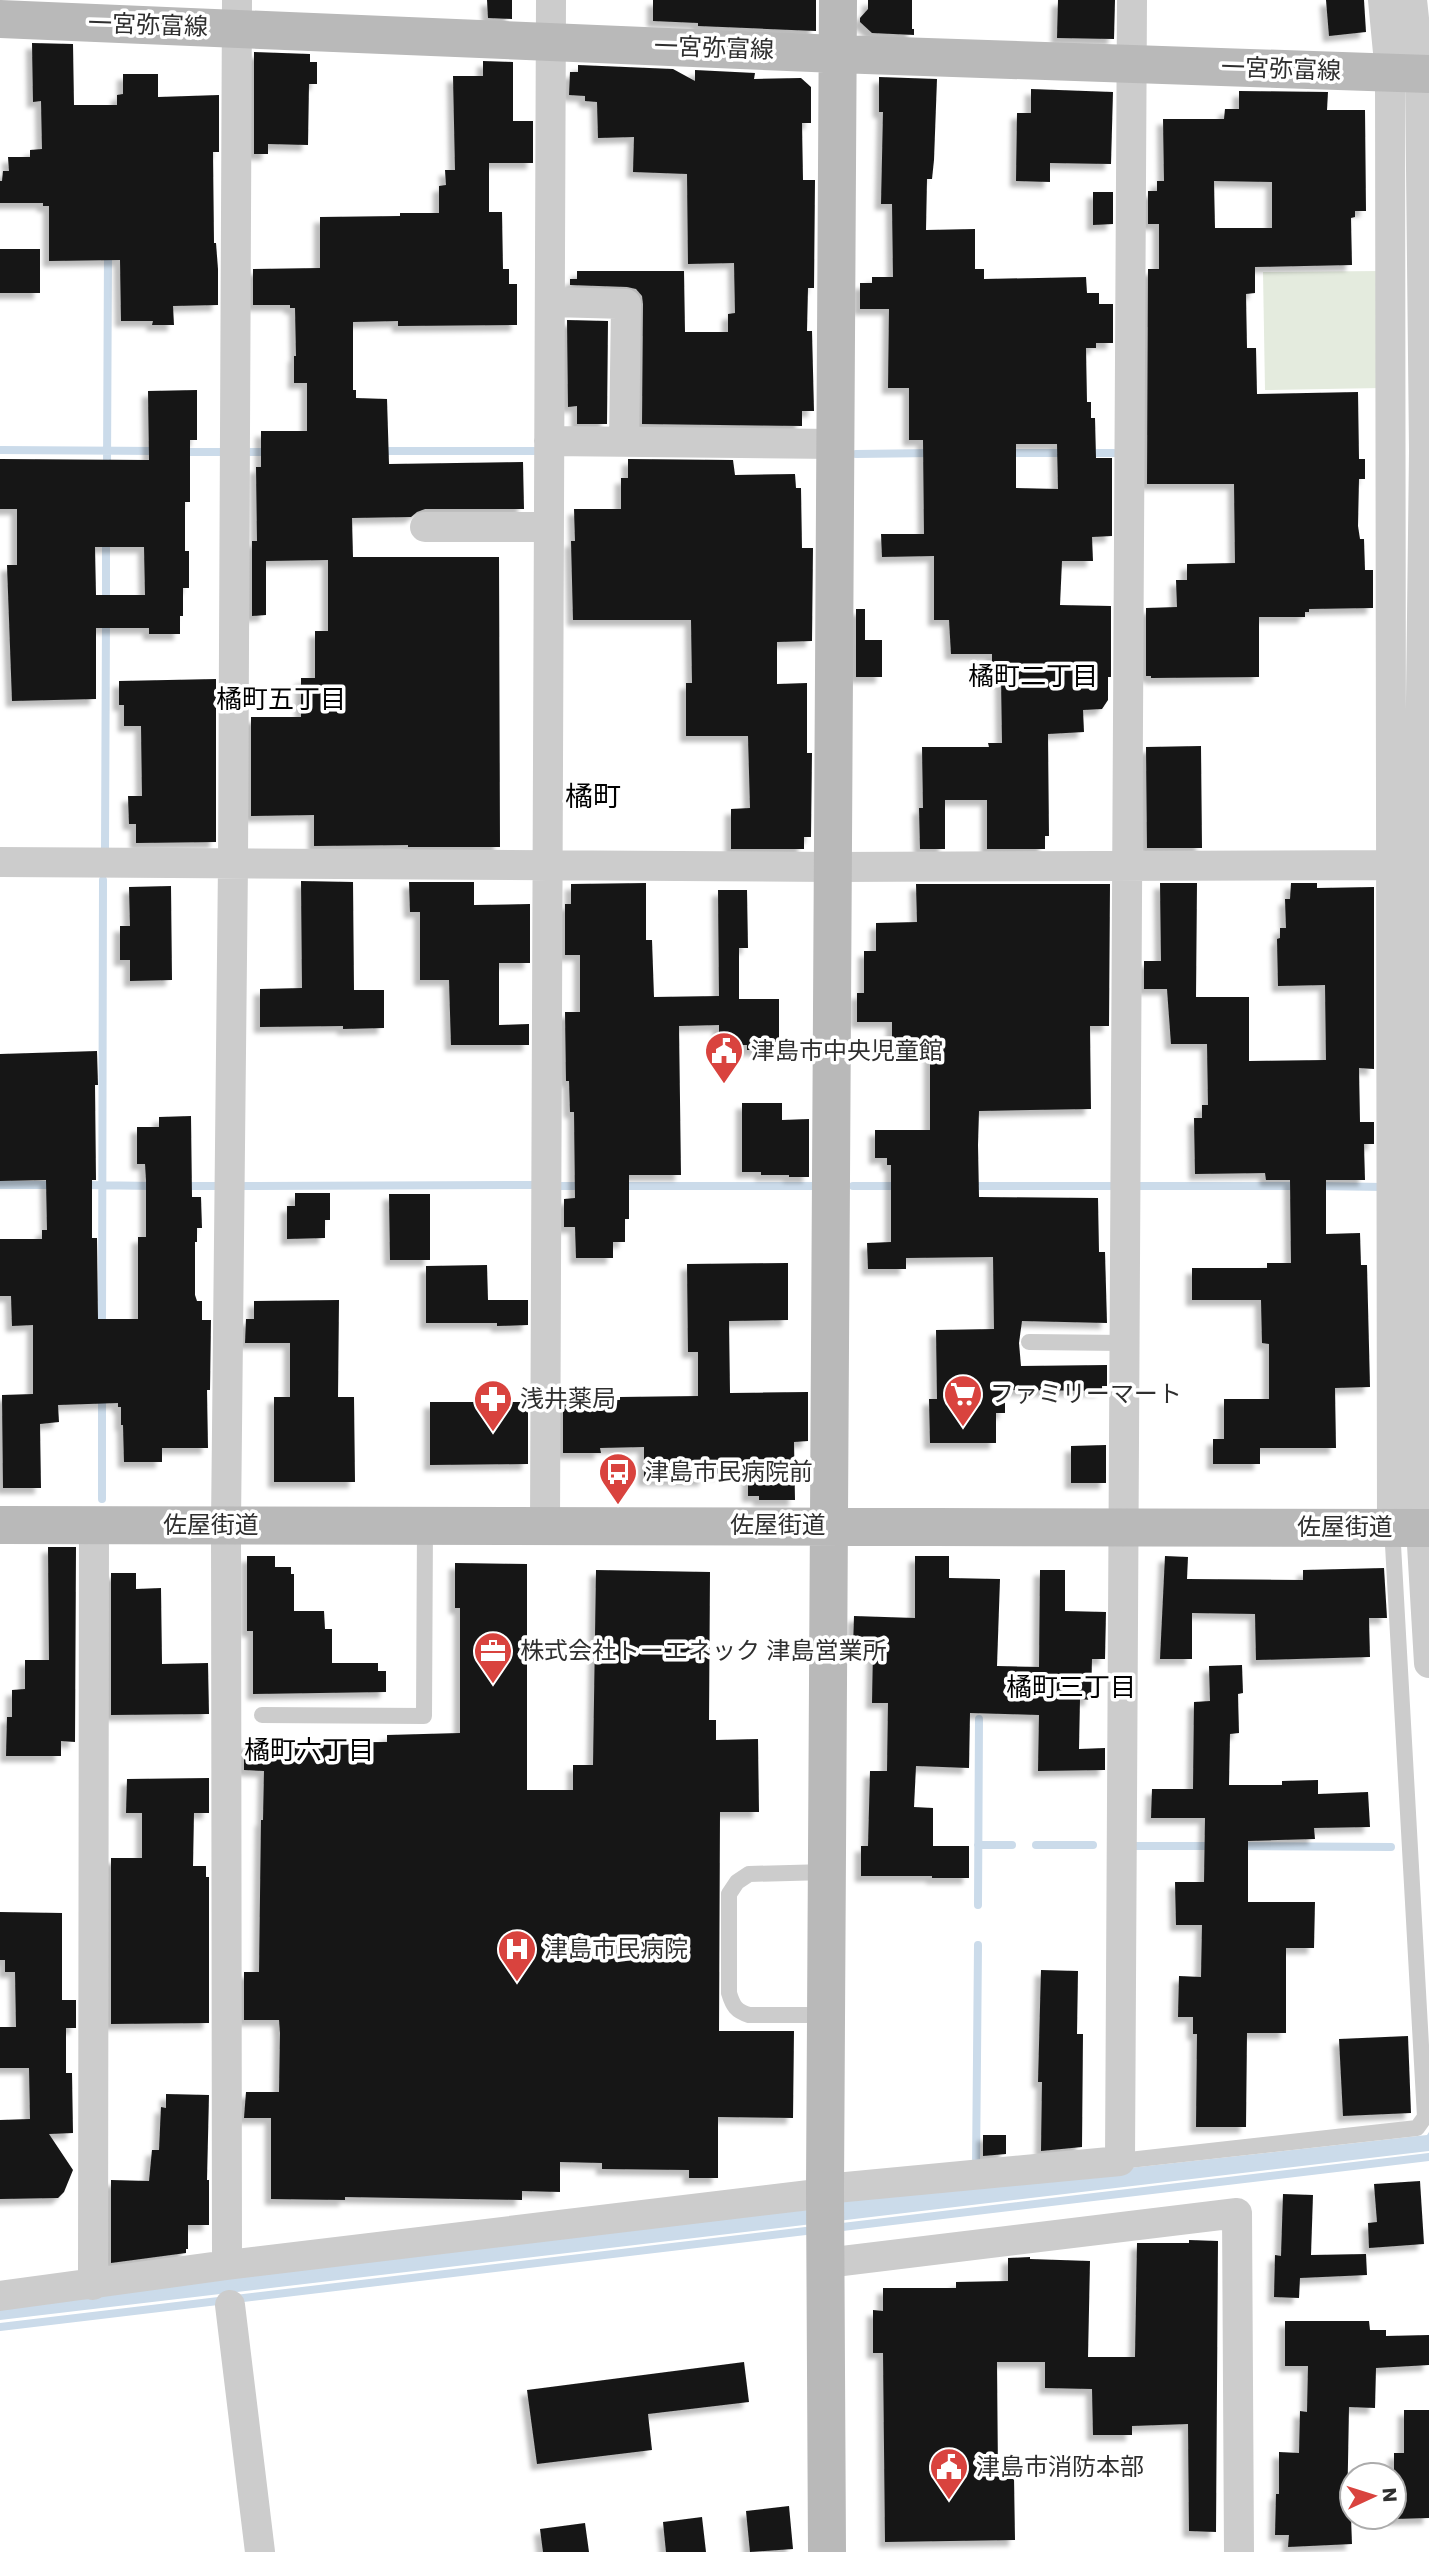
<svg xmlns="http://www.w3.org/2000/svg" width="1429" height="2552" viewBox="0 0 1429 2552" font-family="Poppins,'Noto Sans JP',sans-serif">
  <style>
    .green { fill: #e4ebde }
    .water { fill: #cbdbea }
    .lines { fill: none; stroke-linecap: round; stroke-linejoin: round }
    .stream { stroke: #cbdbea; stroke-width: 8 }
    .building { fill: #161616; fill-rule: evenodd; filter: url(#shadow) }
    .lane { stroke: #ccc; stroke-width: 16 }
    .street { stroke: #ccc; stroke-width: 30 }
    .secondary { stroke: #b9b9b9; stroke-width: 38 }
    .labels { text-anchor: middle; stroke-width: 7; stroke-linejoin: round; paint-order: stroke }
    .street-label { font-size: 24px; fill: #2f2f2f; stroke: #fff }
    .poi-label { font-size: 24px; fill: #2f2f2f; stroke: #fff; text-anchor: start }
    .neighbourhood-label { font-size: 26px; fill: #000; stroke: #fff }
    .quarter-label { font-size: 28px; fill: #000; stroke: #fff }
  </style>
  <defs>
    <filter id="shadow"><feDropShadow dx="-6" dy="6" stdDeviation="2" flood-color="#0004"/></filter>
  </defs>
  <rect width="100%" height="100%" fill="#fff"/>
  <path class="green" d="M1381,271l1,117 -117,2 -2,-118z"/>
  <path class="water" d="M1429,2132v19l-1429,169v-17l840,-103 587,-65z"/>
  <g class="lines">
    <path class="stream" d="M0,450l158,1
      M379,451h155
      M181,452h39
      M248,452h24
      M1008,453h57
      M1088,453h29
      M856,454l76,-1
      M107,469l1,-218
      M106,606v-68
      M105,851l1,-232
      M0,1185h54
      M84,1185l71,1
      M182,1186h36
      M245,1186l287,-1
      M559,1186h26
      M619,1186h193
      M853,1186h48
      M970,1186h144
      M1138,1186h162
      M1317,1186l67,1
      M102,1328l1,-448
      M102,1499v-105
      M978,1845h34
      M1036,1845h57
      M1133,1846h80
      M1240,1846l151,1
      M978,1905l1,-186
      M976,2170l2,-225
      M834,2228l595,-71
      M0,2327l814,-97"/>
  </g>
  <path class="building" d="M487,0h25v19l-24,-1z
    M653,0h163v31l-118,-5v-3l-45,-2z
    M868,0h44v29h2v6l-42,-2 -12,-11v-4l8,-9z
    M1058,0h57l-1,39 -57,-1z
    M1326,0h38l2,32 -37,4z
    M32,43l41,1 1,61h43v-10l6,-1v-20h35v23l61,-2v57h-6l1,91h2l2,26v36l-45,1 1,19h-22l1,-4h-32l-1,-61 -71,1v-55h-6v-3h-43v-22h2l1,-10h6l-1,-14h22v-7l12,-1 -1,-48 -8,1z
    M254,52l56,2v8h7v22h-8l-1,61 -40,-1v10h-14z
    M483,61l30,1v59h20v42h-44v49h13l1,57h6v15h8v41l-119,1v-5l-45,1v68h3v8l31,1 2,65 134,-2 1,47h-99l-8,3 -6,5 -59,1 1,39h146l1,290h-92v-2l-94,1v-31l-63,1v-99h50v-39h14v-47h13v-71l-62,1v54l-14,1v-75h5l-1,-74h5v-36h46v-48h-13v-27h2l-1,-48h-5v-3h-37v-36l67,-1v-51l80,-1v-3h39v-27l7,-1 -1,-15h10l-2,-94h30z
    M578,65l95,4 22,12v-11l60,3 -1,6 47,-1 10,9v36h-9l1,57h12l-1,108h-6l-1,43h5l2,80h-12v15l-160,-2 1,-120 -1,-8 -6,-7 -9,-2 -57,-2v-6h7v-8h107l1,61h43v-18l7,-1 -1,-50 -46,1 -1,-90 -54,-2 1,-35 -36,1 -1,-36 -12,-1v-5l-16,-1 1,-23h8z
    M879,77l58,2 -3,81 -2,19h-5l-1,51 49,-1v40h9v10l102,-2 1,16h12v11h14v39h-17v5h-10l1,54h4v16h4l1,40h16v78l-20,1 1,24h-31l-2,44 51,1v71h-3v23l-6,9 -19,1 1,22 -36,2 1,102h-4v13h-58v-49h-42v49h-25l-1,-41h4l-1,-61h67l-1,-4h14l-1,-66h-9v-23h-41l-2,-34h-15v-64l-52,1 -1,-23h43l-1,-94h-14v-52h-21l1,-79h-29v-26h12v-6h21l-1,-73h-11l2,-92h-4zM1016,444h41l1,45 -42,-1z
    M1031,89l82,3 -2,72 -61,-1v19l-34,-1 1,-68h14z
    M1239,91l89,1 -1,18h38l1,101h-11v6l-4,1 1,47 -97,2v26l-9,1 1,54h9l1,46 101,-2 1,67h6v20h-6l-1,47 2,13h4l1,31h8v38l-64,1v3h-4v5h-46v60l-108,1v-2h-5v-68l31,-1 -1,-27h11v-16l48,-1 -1,-79h-87l1,-215h11v-45h-11v-33h9v-10h7l-1,-62h61l1,-10h14zM1214,181l58,1v46h-57z
    M1093,192h20v32l-20,1z
    M0,249h40v44h-40z
    M567,320l41,1 -1,103h-30v-18l-9,1z
    M197,390v50h-7v62h-5v49h4v37h-6v28h-3v18h-31v-6h-53v71l-84,2 -5,-136h10v-56h-17v-50l149,1 -1,-69zM95,547h49l1,48h-49z
    M628,459l105,1 2,15 60,-1 1,14h5l1,60h11l-1,93 -35,1v42l30,-1v70h5l-1,84h-7v12h-73v-40l19,-1 -2,-72h-62v-53h6l-1,-63h-118l-2,-79h4l-1,-32h47v-31h7z
    M856,609h9v31h17v37h-26z
    M216,679v163l-80,1v-19h-7l-1,-28h14l-1,-70h-17v-21h-5v-24z
    M1201,746l1,102h-55l-1,-101z
    M301,881l52,1 1,108h30v38l-41,1v-3l-83,1v-38l42,-1z
    M409,882h65v23l56,-1v59h-31v62l30,-1v21h-78l-2,-65h-29v-68h-10z
    M646,883v57h6l2,57 65,-1 -1,-106h29l1,58h-9v51h40v51h-32v-5h-24v-12h-4v-8l-40,1 2,149h-52v44h-4v23h-12v16h-37l-1,-31h-11v-28l11,-1 -1,-86h-4l-1,-31h-3l-1,-69h15v-57h-15v-51h6v-20z
    M1160,883h37l-1,114h53v64l77,-1 -1,-75 -47,1 -1,-47 3,-1v-10h6l-1,-29h5l1,-16h26v5l57,-1v182l-15,-1 1,54h14v22h-10l1,36h-39v54l34,-1 1,32h6l3,122 -35,1 1,60h-76v16h-47v-25h11v-40h45v-55l-7,-1 -1,-43h-69v-32h75v-5h24l-1,-83h-24l-1,-7 -70,1 -1,-56h8v-13h6l-1,-61h-36l-4,-55h-23v-28h17z
    M916,884h194l-1,142h-19l1,83 -112,2 -1,34 1,52 119,1 1,54h6l2,71 -85,-2 -3,22 2,23 86,-1v21h-5v5l-97,-1v23h-9v30h-66l-1,-44h8l-1,-69 58,-1 -1,-72 -87,1v11h-38l-1,-26 24,-1v-77h-4v-7h-12v-28h55v-79h-38v-29h-35v-29h7v-42h12v-28l41,-1z
    M171,886l1,94 -42,1v-21h-10v-34h10l-1,-39z
    M97,1051l1,34h-3l1,95h-4v58h5l1,81h40v-82h8v-57l-1,-16h-8v-37h22v-10l32,-1 1,81h9l1,31h-5v14h-2v53l2,6h5v19h9l-1,70h-3l1,58h-46v14h-38l-1,-37h-2v-18h-3v-4l-60,2 1,17 -19,2 1,64h-38l-1,-93 31,-1v-69l-21,1 -1,-30h-11v-57h42v-9h5l-1,-50 -46,1v-127z
    M742,1103h40v17l27,-1v58h-20v-2h-28v-3h-19z
    M295,1193h35v27h-5v18l-38,1v-33h8z
    M389,1194h41v66h-40z
    M788,1263v57l-59,1 1,72 78,-1v49l-14,1 1,58h-36v-4h-11v-23l-43,1v6h-61v-33l-44,1 1,5h-38v-53h57v-3l78,-1v-44h-10l-1,-88z
    M487,1265l1,35h40v25l-31,1v-3h-71v-57z
    M339,1300l-1,97h16l1,85h-81v-85h16v-54h-45l1,-24h8v-18z
    M430,1402h98v62l-98,1z
    M1106,1445v38h-35v-37z
    M48,1547h28l-1,195 -14,-1v15h-55l1,-39h5v-27l13,-1v-29h24z
    M247,1556h28v11h16v7h3v37h30l1,18h7v34h46v8h8v21l-133,2v-63h-6z
    M915,1556h34v22l51,1 -3,87 42,1 1,-97h25v41l41,1 -1,47h-13l-1,41 -11,-1 -1,50 26,-1v22l-67,1 1,-56 -69,-2 -1,55 -53,-2 -2,41 19,1v38h36v32h-37v-2h-71v-30h7l2,-75h17l1,-68h-16l1,-55h-20l1,-32 61,2z
    M1165,1556l23,1 -1,22 116,1v-10l81,-2 3,50h-18l1,39 -114,3 -1,-46 -63,-1v46h-32z
    M455,1563l72,1v226h46v-25h20l3,-195 114,2 -1,148h7v20l42,-1 1,73h-39l-1,219h75l-1,87 -75,-1v61h-29v-8l-87,-1v-6l-42,-1v30l-38,-1v9l-177,-3v3l-74,-1v-81h-27l2,-26h33l1,-59 -1,-13h-35v-48h15l2,-152h2l1,-49 -20,-1v-27l143,-1v-7l73,-2v-125h-5z
    M111,1573h25v16l25,-1 1,76 46,-1 1,51 -98,1z
    M1242,1665l1,28 -5,1 1,39 -9,1 -1,51h53v-4l36,-1v14l50,-2 2,35 -56,1 1,11 -67,2v61h67l-1,46h-28v85h-39l-1,94h-50l1,-93h-4v-17h-15l1,-41 22,1 1,-52h-26l-1,-43h29l1,-64h-54l1,-29h41l1,-87 16,-1 -1,-35z
    M209,1778v35h-15l-1,53h13v11h3v146l-98,1v-166h31v-45h-16l1,-34z
    M0,1912l62,1v87h14v28h-10v45h6l1,60 -24,1 24,36 -9,22 -6,6 -58,1v-79l30,-1 -1,-51h-29v-41h16l-1,-55h-10v-12h-5z
    M1041,1970l37,1 -1,63h6l-1,113 -41,4 1,-69h-4z
    M1408,2036l3,77 -68,3 -4,-77z
    M166,2094l43,1 -2,85h2v45h-21v24h-2v4l-75,10v-83l38,1 3,-31h7l2,-43 5,1z
    M983,2135h23v19l-23,2z
    M1420,2181l4,63 -55,4 -1,-25 9,-1 -3,-38z
    M1283,2194l30,1 -2,60 55,-1 1,21 -67,3 -1,20 -25,-1 1,-42 6,1z
    M1189,2240l29,1 -2,291 -27,-1 -1,-107 -56,2v9h-39l-1,-46 -47,-1v-26h-48l1,115h16l1,63 -130,2 -2,-189h-10v-43l10,1v-23h73v-6l52,-1v-23l22,-1v2l60,2 -2,96h47l2,-114h52z
    M1285,2321h84l1,9h16v6l43,-1v30l-53,3 -1,40 -26,-1 -2,110h4l1,27 -64,3 1,-12h-14l1,-41h3v-42l20,1 1,-42 7,1 1,-46h-23z
    M744,2362l5,40 -101,12 4,36 -115,14 -10,-74z
    M1404,2410h25v108l-35,1v-66h10z
    M789,2506l4,43 -43,3 -4,-41z
    M702,2517l4,35h-40l-3,-30z
    M585,2523l4,29h-46l-3,-23z"/>
  <g class="lines">
    <path class="lane" d="M1029,1342l96,1
      M262,1715l162,1 1,-191
      M826,2015h-77c-13,-4 -16,-9 -20,-22v-99l8,-12 12,-8 78,-2
      M1120,2161l297,-33 8,-11 -33,-590"/>
    <path class="street" d="M1383,0l7,73 2,1454
      M1412,0l8,74 4,377 -5,414 2,663 8,135
      M551,302l75,2 -2,138
      M549,441l287,3
      M425,527h123
      M0,862l834,5 576,-2
      M545,1525l6,-1525
      M825,2189l295,-28 12,-2161
      M826,2263l411,-50 2,339
      M227,2265l-1,-741 7,-661 4,-863
      M93,2285l1,-761
      M0,2296l227,-31 599,-72
      M230,2305l30,247"/>
    <path class="secondary" d="M0,19l837,35 592,20
      M0,1525l1429,3
      M827,2552l-2,-363 13,-2189"/>
  </g>
  <defs>
    <symbol id="civic-pin" viewBox="-11 -11 22 30"><path d="M0 17L-7.5 6A9.5 9.5 0 1 1 7.5 6Z" fill="#d9433e" stroke="#fff"/><path d="M-.6-6.5H3V-4.5H.6V-3L4-1V1h2V6H-6V1h2V-1L-.6-3ZM-1.2 2.5V6h2.4V2.5Z" fill="#fff"/></symbol>
    <symbol id="supermarket-pin" viewBox="-11 -11 22 30"><path d="M0 17L-7.5 6A9.5 9.5 0 1 1 7.5 6Z" fill="#d9433e" stroke="#fff"/><path d="M-6-5.5h2.5l.6 2H6L4.5 2H-2.5L-4.4-4H-6ZM-1.5 3.2a1.3 1.3 0 1 0 .1 0ZM3 3.2a1.3 1.3 0 1 0 .1 0Z" fill="#fff"/></symbol>
    <symbol id="pharmacy-pin" viewBox="-11 -11 22 30"><path d="M0 17L-7.5 6A9.5 9.5 0 1 1 7.5 6Z" fill="#d9433e" stroke="#fff"/><path d="M-2-6h4v4h4v4h-4v4h-4v-4h-4v-4h4Z" fill="#fff"/></symbol>
    <symbol id="bus-pin" viewBox="-11 -11 22 30"><path d="M0 17L-7.5 6A9.5 9.5 0 1 1 7.5 6Z" fill="#d9433e" stroke="#fff"/><path d="M-5-6H5V4H4V6H2V4H-2V6H-4V4H-5ZM-3.5-4V0h7V-4ZM-3.5 1.2v1.5H-2V1.2ZM2 1.2v1.5H3.5V1.2Z" fill="#fff"/></symbol>
    <symbol id="office-pin" viewBox="-11 -11 22 30"><path d="M0 17L-7.5 6A9.5 9.5 0 1 1 7.5 6Z" fill="#d9433e" stroke="#fff"/><path d="M-6-3h4V-5.5h4V-3h4V5H-6ZM-1-4.5V-3h2v-1.5ZM-6 0V1H6V0Z" fill="#fff"/></symbol>
    <symbol id="hospital-pin" viewBox="-11 -11 22 30"><path d="M0 17L-7.5 6A9.5 9.5 0 1 1 7.5 6Z" fill="#d9433e" stroke="#fff"/><path d="M-5-5h3v3.5h4V-5h3V5h-3V1.5h-4V5h-3Z" fill="#fff"/></symbol>
  </defs>
  <g fill-rule="evenodd">
    <use href="#civic-pin" x="702" y="1029" width="44" height="60"/>
    <use href="#supermarket-pin" x="941" y="1372" width="44" height="60"/>
    <use href="#pharmacy-pin" x="471" y="1377" width="44" height="60"/>
    <use href="#bus-pin" x="596" y="1450" width="44" height="60"/>
    <use href="#office-pin" x="471" y="1629" width="44" height="60"/>
    <use href="#hospital-pin" x="495" y="1927" width="44" height="60"/>
    <use href="#civic-pin" x="927" y="2445" width="44" height="60"/>
  </g>
  <g class="labels">
    <g class="street-label">
      <text transform="translate(148 25) rotate(2)" y="8">一宮弥富線</text>
      <text transform="translate(714 48) rotate(2)" y="8">一宮弥富線</text>
      <text transform="translate(1281 69) rotate(2)" y="8">一宮弥富線</text>
      <text x="211" y="1533">佐屋街道</text>
      <text x="778" y="1533">佐屋街道</text>
      <text x="1345" y="1535">佐屋街道</text>
    </g>
    <g class="poi-label">
      <text x="751" y="1059">津島市中央児童館</text>
      <text x="990" y="1402">ファミリーマート</text>
      <text x="520" y="1407">浅井薬局</text>
      <text x="645" y="1480">津島市民病院前</text>
      <text x="520" y="1659">株式会社トーエネック 津島営業所</text>
      <text x="544" y="1957">津島市民病院</text>
      <text x="976" y="2475">津島市消防本部</text>
    </g>
    <g class="neighbourhood-label">
      <text x="1033" y="685">橘町二丁目</text>
      <text x="281" y="708">橘町五丁目</text>
      <text x="1071" y="1696">橘町三丁目</text>
      <text x="309" y="1759">橘町六丁目</text>
    </g>
    <g class="quarter-label">
      <text x="593" y="806">橘町</text>
    </g>
  </g>
  <g transform="translate(1373 2496) rotate(86)"><circle r="33" fill="#ffffff" stroke="#acacac" stroke-width="2"/>
  <path d="M0-5L12 26L0 18L-12 26Z" fill="#d9433e"/>
  <text y="-10" font-size="19" font-weight="bold" text-anchor="middle" fill="#2f2f2f">N</text>
  </g>
</svg>
